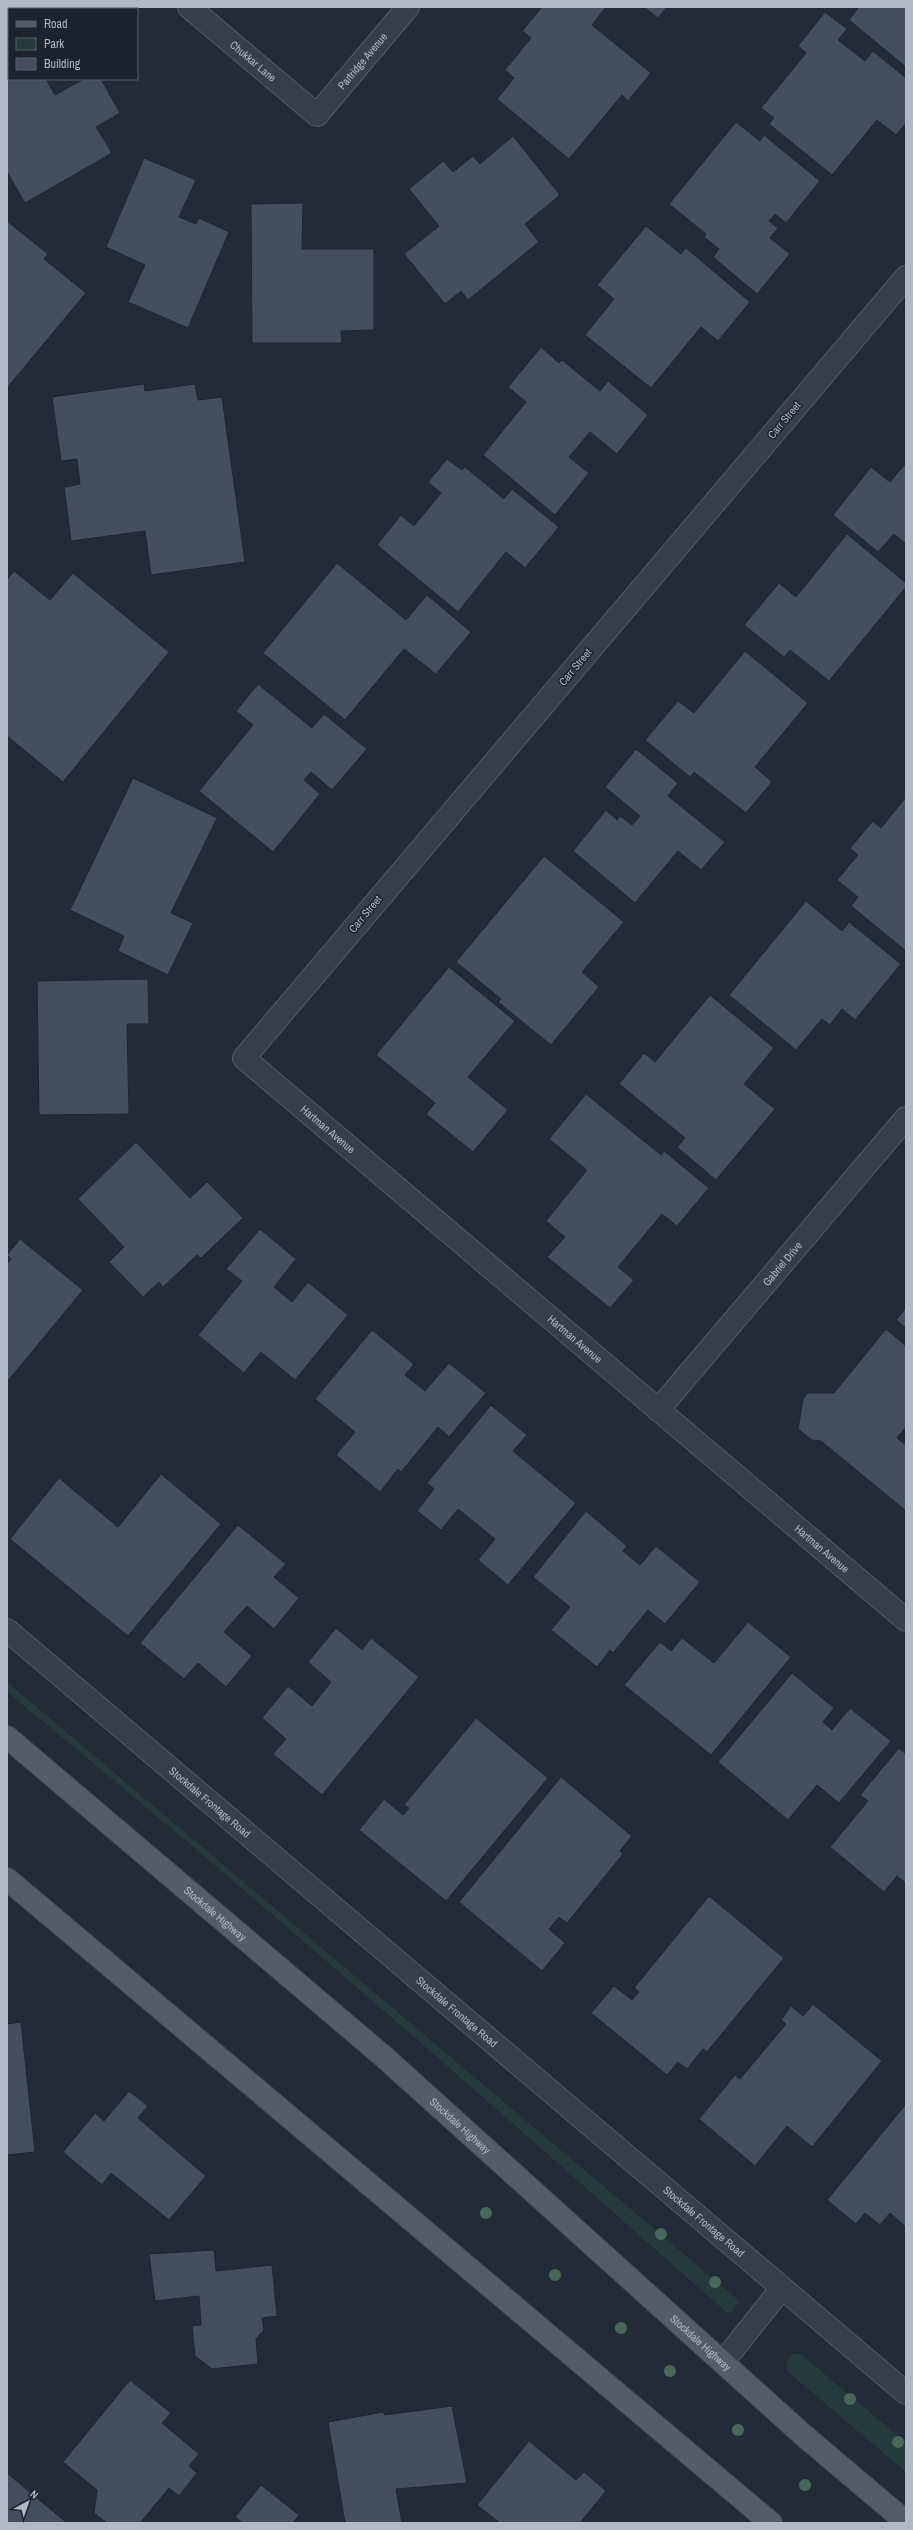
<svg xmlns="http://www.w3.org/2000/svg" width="913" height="2530" viewBox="0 0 913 2530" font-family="'Archivo Narrow',sans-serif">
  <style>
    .green { fill: #253a3c }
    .building { fill: #434f5e; stroke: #1d2531 }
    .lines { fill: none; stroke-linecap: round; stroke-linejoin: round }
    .minor-casing { stroke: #535c68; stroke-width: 24 }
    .major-casing { stroke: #3f4753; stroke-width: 24 }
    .minor { stroke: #353e4a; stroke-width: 22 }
    .major { stroke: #535d6a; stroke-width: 22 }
    .tree { fill: #486758 }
    .labels { text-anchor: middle; stroke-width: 3; stroke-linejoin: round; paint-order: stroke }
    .street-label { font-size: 11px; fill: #b0b9c6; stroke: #1b232e }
  </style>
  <rect width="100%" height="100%" fill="#222c39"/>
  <path class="green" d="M7,1682l730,617 1,5 -6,8h-6c-237,-210 -474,-420 -719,-620z
    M793,2354h8l105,89v29l-118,-100c-3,-8 0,-12 5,-18z"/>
  <path class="building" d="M542,7h64l-14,18 59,48 -23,28 -6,-6 -53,64 -72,-60 17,-21 -9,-8 26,-32 -9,-7z
    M644,7h23l-9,11z
    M859,7h47v60l-57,-47z
    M825,12l22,17 -9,11 27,21 8,-10 33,27v45l-10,12 -19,-15 -45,55 -63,-51 5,-6 -13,-10 45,-55 -8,-7z
    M9,38v41h37l9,16 29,-16h17l19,34 -24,14 16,26 -87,50 -18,-31v-133z
    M736,122l24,19 4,-6 56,46 -34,42 -11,-9 -6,7 9,7 -8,10 20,16 -33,40 -44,-37 6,-8 -15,-12 2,-3 -37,-30z
    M513,136l47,59 -35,29 14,18 -71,58 -7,-9 -16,13 -41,-50 35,-28 -30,-37 34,-28 10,11 20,-16 7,8z
    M144,158l52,22 -17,37 17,7 3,-6 30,14 -41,96 -60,-26 17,-37 -39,-18z
    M303,203l-1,46h72v81l-33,1 1,12h-90l-1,-139z
    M7,221l41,33 -4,5 42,34 -79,95z
    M646,226l35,28 5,-6 64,54 -32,39 -17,-14 -50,61 -66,-53 29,-36 -17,-14z
    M541,347l18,16 3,-3 38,31 8,-10 40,34 -31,39 -27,-22 -21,25 20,16 -34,42 -72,-60 43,-53 -18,-15z
    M144,384l1,7 50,-7 3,16 24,-3 23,165 -94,13 -6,-44 -74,10 -7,-54 16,-3 -3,-25 -16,2 -9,-64z
    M447,459l15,11 3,-3 39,32 8,-10 47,38 -34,41 -19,-16 -48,60 -81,-67 24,-30 13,11 27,-33 -13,-11z
    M906,463v81l-12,-10 -16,18 -45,-37 38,-48 19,15z
    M847,534l59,49v4l-77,94 -39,-31 -6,7 -40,-32 35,-42 17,14z
    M337,563l69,57 21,-25 44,37 -35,42 -32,-25 -59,71 -82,-67z
    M14,571l36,29 23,-27 96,79 -106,130 -56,-46v-156z
    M745,651l63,52 -53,64 17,15 -26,31 -52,-41 -4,5 -45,-37 33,-39 16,12z
    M258,684l54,44 12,-14 43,35 -35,41 -21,-18 -7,8 16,14 -47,58 -74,-61 54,-66 -17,-14z
    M636,749l42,34 -10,13 57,46 -24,28 -23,-19 -43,52 -62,-52 33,-41 11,10 3,-4 12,9 8,-9 -35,-29z
    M133,778l84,40 -46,95 22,10 -25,52 -50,-24 6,-15 -54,-26z
    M906,797v154l-55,-45 7,-9 -21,-17 21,-25 -8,-7 23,-27 8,7z
    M544,856l80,66 -42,50 17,15 -48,58 -53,-43 3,-3 -45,-37z
    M806,901l36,30 7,-9 52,42 -46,56 -13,-11 -12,16 -8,-6 -26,31 -67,-55z
    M449,967l66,54 -47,56 40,33 -35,42 -47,-38 9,-11 -59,-48z
    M148,979l1,45h-22l2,90 -90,1 -2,-134z
    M710,995l64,53 -30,36 31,25 -59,71 -39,-33 8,-9 -66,-54 25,-31 11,9z
    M586,1094l75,61 3,-4 45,37 -32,38 -15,-12 -44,53 16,13 -24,28 -63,-51 18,-20 -19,-16 41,-51 -38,-31z
    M136,1142l54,56 17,-16 36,36 -42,40 -4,-3 -34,32 -4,-5 -16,15 -34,-35 15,-15 -46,-48z
    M260,1229l36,30 -22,28 18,15 16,-20 40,33 -53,65 -34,-28 -17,21 -46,-38 44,-54 -16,-12z
    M20,1239l63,51 -76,92v-118l4,-5 -4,-4z
    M906,1308v20l-10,-8z
    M886,1329l20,17v81l-9,11 9,7v66l-85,-70 -9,-1 -14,-11 5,-30 4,-6h27z
    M372,1330l42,34 -9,11 20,16 24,-28 37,30 -37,44 -11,-10 -37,45 -3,-3 -18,23 -44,-37 19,-23 -40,-33z
    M491,1405l36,30 -14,16 63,52 -68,82 -30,-25 17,-21 -37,-30 -17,21 -24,-19 17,-22 -7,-6z
    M161,1474l60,50 -93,112 -118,-97 49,-61 59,49z
    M586,1511l41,35 -4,5 17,14 16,-19 44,36 -35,42 -17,-14 -35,43 -3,-3 -13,17 -46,-37 19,-23 -37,-30z
    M238,1525l48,39 -12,13 25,21 -25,31 -27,-23 -23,26 28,24 -26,31 -28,-24 -14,16 -44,-36z
    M748,1622l43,35 -80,98 -87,-70 36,-43 11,9 11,-13 32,25z
    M336,1628l26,22 9,-12 48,39 -97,118 -49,-41 13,-15 -24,-21 26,-32 24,20 19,-24 -23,-20z
    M792,1673l42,35 -11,14 9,8 18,-22 41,33 -52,62 -22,-18 -29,35 -70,-58z
    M476,1718l72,60 -102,123 -87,-71 25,-31 19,16 6,-7 -5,-3z
    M899,1748l7,6v129l-9,-7 -13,16 -54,-45 38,-46 -8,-6z
    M561,1777l71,59 -12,15 3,3 -56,69 -8,-6 -10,12 16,14 -23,28 -83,-69z
    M709,1896l75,62 -77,94 -4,-3 -16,20 -9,-7 -11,13 -76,-62 23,-27 18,14 7,-8 -5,-4z
    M813,2004l69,57 -70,86 -25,-21 -32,40 -56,-47 36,-44 5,4 46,-55 -5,-4 10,-14 12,10z
    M21,2022l14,130 -28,3v-131z
    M129,2091l19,15 -10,12 68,58 -37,44 -58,-47 -9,12 -39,-33 32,-39 9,8z
    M906,2104v123l-16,-14 -10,12 -15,-12 -9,11 -29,-24z
    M214,2250l2,21 56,-6 5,51 -15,2 2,12 -8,9 2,25 -46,5 -17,-13 -3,-30 9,-1 -2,-29 -44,5 -6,-47z
    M130,2380l41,33 -9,10 37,31 -10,12 8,7 -18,23 -10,-8 -29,35h-33l-13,-10 3,-23 -34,-28z
    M452,2406l15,77 -71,6 6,34h-57l-17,-101 55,-10 2,3z
    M529,2441l47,39 8,-8 22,19 -26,32h-80l-23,-18z
    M7,2473l60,50h-60z
    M261,2485l38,30 -6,8h-50l-8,-6z"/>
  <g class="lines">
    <defs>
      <g id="minor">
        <path id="s1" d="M189,7l128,108 91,-108"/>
        <path id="s2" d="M906,277l-662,781 662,562"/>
        <path id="s3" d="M658,1410l248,-292"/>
        <path id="s4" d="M7,1630l899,763"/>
        <path d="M723,2362l59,-74"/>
      </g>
      <g id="major">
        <path id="s5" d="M7,1737l376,319 419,378 104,88"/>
        <path d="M7,1879l764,644"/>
      </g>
    </defs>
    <use href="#minor" class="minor-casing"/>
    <use href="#major" class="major-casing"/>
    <use href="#minor" class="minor"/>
    <use href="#major" class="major"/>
  </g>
  <g class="tree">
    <circle cx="486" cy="2213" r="6"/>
    <circle cx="661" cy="2234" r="6"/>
    <circle cx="555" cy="2275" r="6"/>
    <circle cx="715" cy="2282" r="6"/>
    <circle cx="621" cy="2328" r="6"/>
    <circle cx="670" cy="2371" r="6"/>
    <circle cx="850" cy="2399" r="6"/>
    <circle cx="738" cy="2430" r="6"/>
    <circle cx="898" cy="2442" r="6"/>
    <circle cx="805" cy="2485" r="6"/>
  </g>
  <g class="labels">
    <g class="street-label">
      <text dy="4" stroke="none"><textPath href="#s1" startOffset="84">Chukkar Lane</textPath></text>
      <text dy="4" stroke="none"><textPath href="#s1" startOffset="238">Partridge Avenue</textPath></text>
      <text transform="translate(784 420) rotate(-50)" y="4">Carr Street</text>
      <text transform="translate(575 667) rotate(-50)" y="4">Carr Street</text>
      <text transform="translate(365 914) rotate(-50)" y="4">Carr Street</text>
      <text dy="4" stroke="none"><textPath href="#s2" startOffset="1134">Hartman Avenue</textPath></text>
      <text dy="4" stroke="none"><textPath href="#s3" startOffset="192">Gabriel Drive</textPath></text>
      <text dy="4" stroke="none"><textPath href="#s2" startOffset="1458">Hartman Avenue</textPath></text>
      <text dy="4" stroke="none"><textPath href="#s2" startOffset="1782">Hartman Avenue</textPath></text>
      <text dy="4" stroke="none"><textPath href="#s4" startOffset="266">Stockdale Frontage Road</textPath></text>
      <text dy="4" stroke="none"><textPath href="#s5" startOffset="273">Stockdale Highway</textPath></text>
      <text dy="4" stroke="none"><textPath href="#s4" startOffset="590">Stockdale Frontage Road</textPath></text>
      <text dy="4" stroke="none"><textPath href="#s5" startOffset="597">Stockdale Highway</textPath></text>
      <text dy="4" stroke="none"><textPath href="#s4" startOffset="914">Stockdale Frontage Road</textPath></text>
      <text dy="4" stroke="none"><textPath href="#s5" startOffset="921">Stockdale Highway</textPath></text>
    </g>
  </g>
  <rect width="913" height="2530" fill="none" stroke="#b0b9c6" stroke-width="16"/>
  <rect x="8" y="8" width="130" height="72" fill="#1b232e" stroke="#575f6b"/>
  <rect x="16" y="21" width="20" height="6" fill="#535d6a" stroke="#575f6b"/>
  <text x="44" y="28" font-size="12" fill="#b0b9c6">Road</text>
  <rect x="16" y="38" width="20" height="12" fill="#253a3c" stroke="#575f6b"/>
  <text x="44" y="48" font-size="12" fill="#b0b9c6">Park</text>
  <rect x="16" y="58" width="20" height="12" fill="#434f5e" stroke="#575f6b"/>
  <text x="44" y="68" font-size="12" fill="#b0b9c6">Building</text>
  <g transform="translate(28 2502) rotate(40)" stroke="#1b232e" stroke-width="3" paint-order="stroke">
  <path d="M0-3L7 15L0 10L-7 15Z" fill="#b0b9c6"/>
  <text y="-6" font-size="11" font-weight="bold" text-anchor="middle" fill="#b0b9c6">N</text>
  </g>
</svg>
